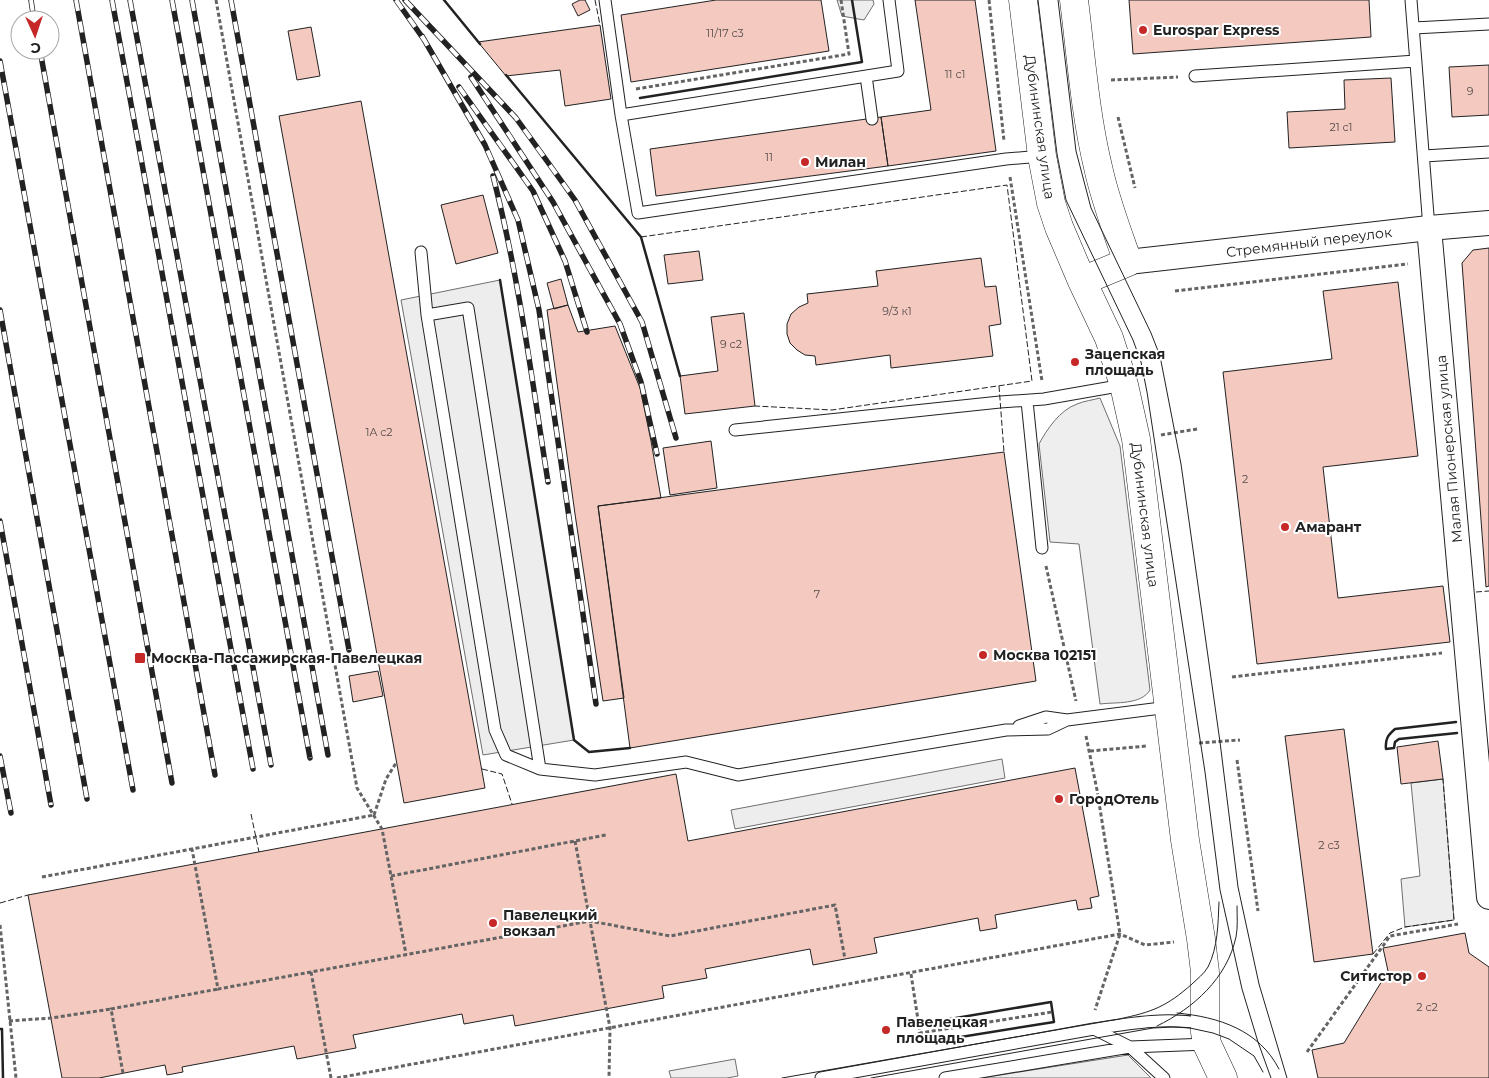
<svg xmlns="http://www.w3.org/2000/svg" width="1489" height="1078" viewBox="0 0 1489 1078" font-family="Montserrat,sans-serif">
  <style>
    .green { fill: #eee; stroke: #6f6f6f }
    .parking { fill: #ededed; stroke: #6f6f6f }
    .building { fill: #f3c9c0; stroke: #222 }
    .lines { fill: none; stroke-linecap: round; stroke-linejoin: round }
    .lane-casing { stroke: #222; stroke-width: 13 }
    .street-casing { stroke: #222; stroke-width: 26 }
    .secondary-casing { stroke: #222; stroke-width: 29 }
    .path { stroke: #646464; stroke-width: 3; stroke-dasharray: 4 2.5; stroke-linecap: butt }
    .lane { stroke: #fff; stroke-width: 11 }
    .street { stroke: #fff; stroke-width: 24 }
    .secondary { stroke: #fff; stroke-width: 28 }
    .tram { stroke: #222; stroke-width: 1 }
    .rail-casing { stroke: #222; stroke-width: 5.5 }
    .rail { stroke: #fff; stroke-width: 4; stroke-dasharray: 11; stroke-linecap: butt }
    .fence { stroke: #222; stroke-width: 1; stroke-dasharray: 6 2.5; stroke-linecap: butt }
    .wall { stroke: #222; stroke-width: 2.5 }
    .poi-dot { fill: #c62828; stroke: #fff; stroke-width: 2 }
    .labels { text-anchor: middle; stroke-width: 4; stroke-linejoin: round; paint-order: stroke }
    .number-label { font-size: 11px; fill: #564c4a }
    .poi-label { font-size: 14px; font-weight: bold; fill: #222; stroke: #fff; text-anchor: start }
    .street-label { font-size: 14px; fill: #222; stroke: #fff }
  </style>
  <rect width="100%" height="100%" fill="#fff"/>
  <path class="green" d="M837,0h36l1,4 -10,16 -22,-4z
    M1100,398l20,48 30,244c-9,15 -34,12 -50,14l-21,-160 -29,-2 -11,-98c8,-15 21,-34 38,-40 7,-3 16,-4 23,-6z
    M1128,1055l23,23h-170z
    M735,1059l3,17 -11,2h-56l-2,-7z"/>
  <path class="parking" d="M500,280l74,460 -91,15 -82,-455z
    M1002,759l3,19 -270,51 -4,-19z
    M1443,779l11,141 -49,7 -4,-48 19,-3 -9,-93z"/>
  <path class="building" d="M580,0h5l5,10 -12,6 -6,-12z
    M716,0h105l8,51 -198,31 -10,-67z
    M915,0h60l21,151 -108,15 -7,-49 50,-7z
    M1129,0h240l2,37 -238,17z
    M600,25l11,74 -46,7 -5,-36 -54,6 -28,-34z
    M311,27l9,49 -23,4 -9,-49z
    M1489,65v50l-37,2 -3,-50z
    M1391,78l4,64 -106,6 -2,-36 58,-3 -1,-29z
    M361,101l124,687 -81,15 -125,-687z
    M881,117l7,49 -232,30 -6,-47z
    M483,195l15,58 -42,11 -15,-59z
    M1489,248v338l-3,1 -24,-324 11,-13z
    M699,251l4,29 -35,4 -4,-29z
    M981,258l4,29 11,-1 5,38 -12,2 4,30 -102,12 -1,-13 -74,10 -1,-9 -10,-1 -8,-5 -7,-7 -3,-9v-10l4,-10 8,-7 9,-4 -1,-9 71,-8 -2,-15z
    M561,279l7,26 -14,4 -7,-26z
    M1398,282l20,174 -95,11 15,131 105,-12 7,56 -193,22 -34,-292 109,-13 -9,-68z
    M568,305l10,27 37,-6 25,62 11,53 10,57 -63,8 26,192 -21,3 -28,-187 -28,-204z
    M744,313l11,93 -70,8 -5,-38 38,-5 -7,-54z
    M711,441l6,47 -47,7 -7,-47z
    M1004,452l32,229 -406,67 -32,-242z
    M378,671l5,25 -30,6 -4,-26z
    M1344,729l29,225 -59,8 -29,-226z
    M1438,741l5,38 -42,5 -4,-37z
    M1075,768l24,128 -9,2 2,10 -14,2 -2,-10 -81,15 2,13 -17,3 -2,-13 -104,20 3,15 -64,12 -3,-16 -105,20 2,9 -45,8 2,12 -149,28 -2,-11 -49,9 -2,-10 -109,21 3,13 -59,11 -3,-13 -112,21 1,5 -16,3 -2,-10 -66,13h-37l-34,-183 648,-121 12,67z
    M1465,933l4,20 20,14v111h-171l-6,-28 32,-7 44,-72 -5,-23z"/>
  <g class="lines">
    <defs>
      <path id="lane" d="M605,0l16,115 17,98 368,-54 36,-3
        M1411,0l18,228
        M1414,28l75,-4
        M866,76l6,43
        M1195,76l221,-15
        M621,115l277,-44 -9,-71
        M1424,156l65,-4
        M421,252l6,63 68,415 11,25 34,14 55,6 91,-13 52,13 268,-45 42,-1 19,-9
        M427,315l41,-7 72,461
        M1027,401l15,147
        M735,430l265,-28 44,-3 80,-14
        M1019,726l27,-9 21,3 102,-13
        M1094,1029c38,-6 73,-12 111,-5
        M821,1078l273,-49 36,18 34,31
        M945,1078l185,-31 77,-3"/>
      <path id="street" d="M1429,228l60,669
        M1128,262l301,-34 60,-5"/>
      <path id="secondary" d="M1023,0l19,156 9,47 8,24 23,54 27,57 15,47 12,54 49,401 16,99 4,33v60l2,12 16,34
        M1074,0c7,56 11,113 24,167 7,33 19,64 30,95l-46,19"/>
    </defs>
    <use href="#lane" class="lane-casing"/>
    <use href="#street" class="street-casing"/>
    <use href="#secondary" class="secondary-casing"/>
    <path class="path" d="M216,0l141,788 25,41 24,125
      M989,0l15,141
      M1111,80l67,-3
      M636,89l213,-35 -8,-54
      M1118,117l17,71
      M1010,177l32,204
      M1175,291l233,-27
      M1161,435l36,-6
      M1046,566l30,135
      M1232,677l210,-24
      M1086,736l11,54 23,144 -25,76
      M1199,743l41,-3
      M1090,751l57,-5
      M1237,760l21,151
      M374,815l12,-36 10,-16
      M575,841l35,187 -1,50
      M391,876l215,-41
      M42,877l150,-28
      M0,925l16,153
      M311,972l-93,17 -26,-140 182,-34
      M911,974l9,59 132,-21
      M9,1021l42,-3 60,-9
      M901,1043l19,-10
      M1307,1052l83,-116 68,-12
      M123,1073l-12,-64 107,-20
      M331,1078l-20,-106 279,-51 80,15 165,-31 10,54
      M337,1078l783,-144 25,11 29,-3"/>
    <use href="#lane" class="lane"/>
    <use href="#street" class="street"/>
    <use href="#secondary" class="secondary"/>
    <path class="tram" d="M1038,0l19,154 9,46 67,140 8,22 6,30 58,380 15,118 22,99 16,53 13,36
      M1058,0l18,151 15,57 60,125 9,23 21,108 39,278 18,145 21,97 28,94
      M1177,1013c42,4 82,17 102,56
      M1157,1026c37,-18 70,-48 79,-89 2,-10 1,-21 1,-31
      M782,1078l337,-59c33,-7 47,-12 73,-35 5,-5 12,-10 16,-17 10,-20 10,-43 11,-65
      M871,1078l282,-50 20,-1 17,1 23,5 16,6 25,17 9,16"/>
    <defs>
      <path id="rail" d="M31,0l3,20
        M76,0l139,775
        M112,0l141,769
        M130,0l141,765
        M172,0l138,758
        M192,0l136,755
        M231,0l118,650
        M396,0l29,41
        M405,0l111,118 59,82 67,122 34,116
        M422,36l63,109 33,75 21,90 57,394
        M40,50l132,733
        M0,61l133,729
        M471,77l82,125 67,122 21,58 16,72
        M459,87l74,104 32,70 22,71
        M493,176c26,101 39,204 55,306
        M0,310l87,489
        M0,521l51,284
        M0,756l11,57"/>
    </defs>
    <use href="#rail" class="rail-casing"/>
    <use href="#rail" class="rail"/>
    <path class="fence" d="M595,0l5,25
      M641,237l366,-52 25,196 -200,29 -77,-4
      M999,386l5,66
      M1476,592l13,-1
      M482,769l20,5 10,30
      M251,814l8,38
      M0,903l28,-8
      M1373,954l17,-21 15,-6 49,-7 -11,-141"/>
    <path class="wall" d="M444,0l36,44
      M506,75l135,162 39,139
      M640,98l222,-36 -10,-62
      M500,280l74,460 15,12 41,-4
      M1456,722l-61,7c-7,6 -10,10 -9,20l8,-1 1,-6 4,-3 58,-6
      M938,1021l113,-19 3,20 -112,18
      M0,1029h2l1,49"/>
  </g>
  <g class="poi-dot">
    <circle cx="1143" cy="30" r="5"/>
    <circle cx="805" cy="162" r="5"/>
    <circle cx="1075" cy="362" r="5"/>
    <circle cx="1285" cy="527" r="5"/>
    <circle cx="983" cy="655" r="5"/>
    <rect x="134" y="652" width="12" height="12" rx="2.5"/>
    <circle cx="1059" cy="799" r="5"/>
    <circle cx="493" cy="923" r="5"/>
    <circle cx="1422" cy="976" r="5"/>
    <circle cx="886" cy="1030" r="5"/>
  </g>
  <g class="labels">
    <g class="number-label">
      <text x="725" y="37">11/17 с3</text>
      <text x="955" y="78">11 с1</text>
      <text x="1470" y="95">9</text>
      <text x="1341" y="131">21 с1</text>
      <text x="769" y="161">11</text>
      <text x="897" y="315">9/3 к1</text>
      <text x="731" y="348">9 c2</text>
      <text x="379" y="436">1A c2</text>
      <text x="1245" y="483">2</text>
      <text x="817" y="598">7</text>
      <text x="1329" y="849">2 с3</text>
      <text x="1427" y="1011">2 с2</text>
    </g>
    <g class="poi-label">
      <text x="1153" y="35">Eurospar Express</text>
      <text x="815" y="167">Милан</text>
      <text x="1085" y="359">Зацепская<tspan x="1085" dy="16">площадь</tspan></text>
      <text x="1295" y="532">Амарант</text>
      <text x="993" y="660">Москва 102151</text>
      <text x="151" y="663">Москва-Пассажирская-Павелецкая</text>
      <text x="1069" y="804">ГородОтель</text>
      <text x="503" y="920">Павелецкий<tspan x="503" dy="16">вокзал</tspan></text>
      <text x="1412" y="981" text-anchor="end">Ситистор</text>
      <text x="896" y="1027">Павелецкая<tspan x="896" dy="16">площадь</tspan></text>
    </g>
    <g class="street-label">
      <text transform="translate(1040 127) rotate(82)" y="5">Дубининская улица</text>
      <text transform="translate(1309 242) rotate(-7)" y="5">Стремянный переулок</text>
      <text transform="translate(1449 449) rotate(-95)" y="5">Малая Пионерская улица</text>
      <text transform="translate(1145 515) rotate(83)" y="5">Дубининская улица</text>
    </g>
  </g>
  <g transform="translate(35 35) rotate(177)"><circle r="24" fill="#ffffff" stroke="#a7a7a7"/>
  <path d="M0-4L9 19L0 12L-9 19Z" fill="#c62828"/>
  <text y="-8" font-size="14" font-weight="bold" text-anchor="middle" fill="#222222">С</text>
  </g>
</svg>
